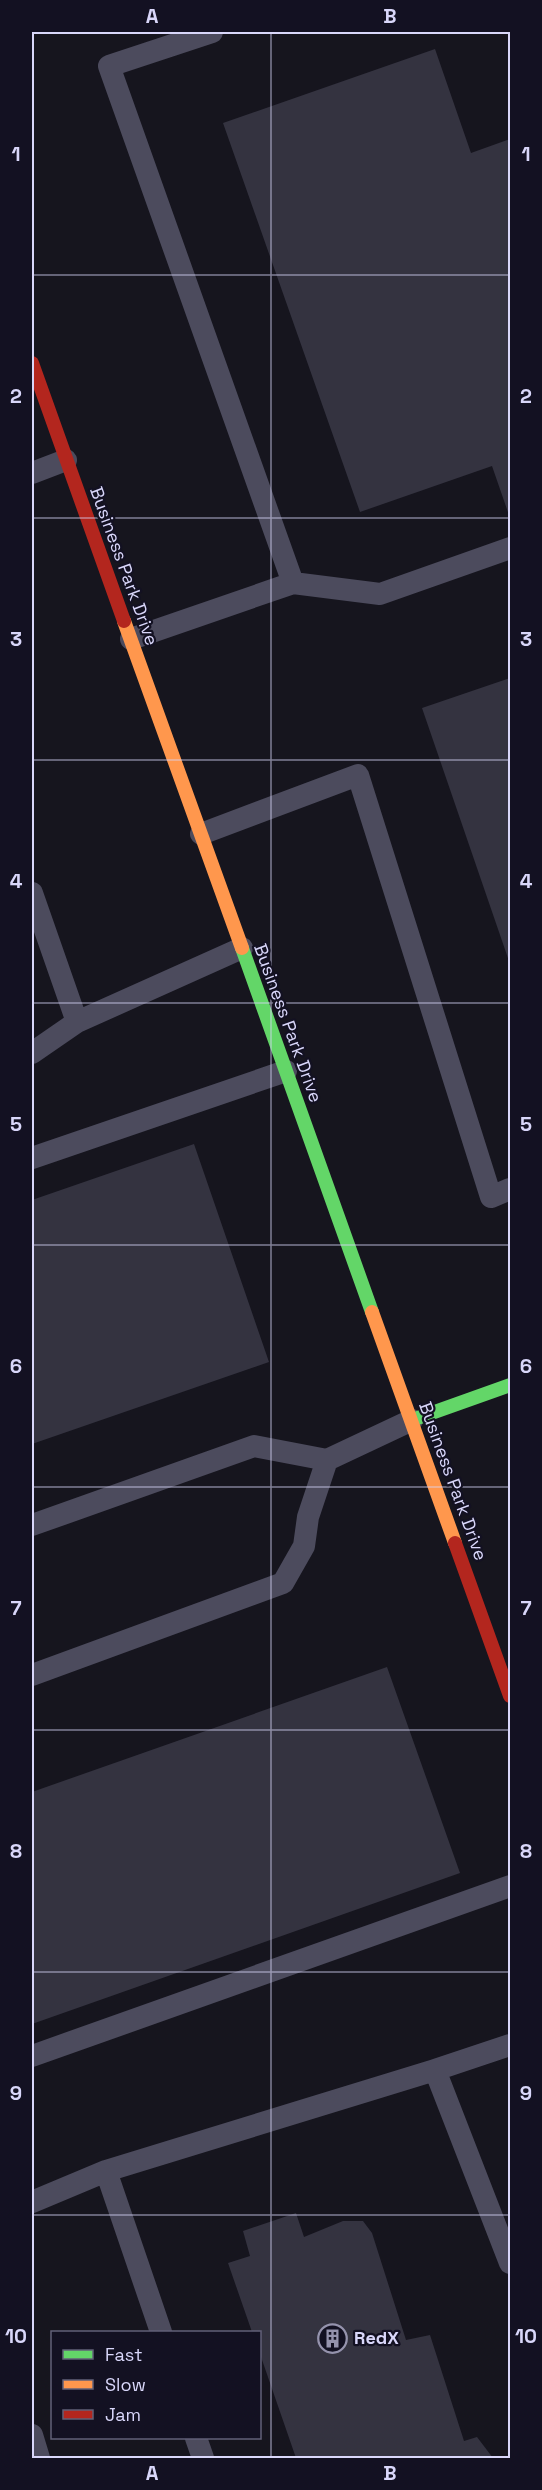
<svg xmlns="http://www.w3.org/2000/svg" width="542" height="2490" viewBox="0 0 542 2490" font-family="'Space Grotesk',sans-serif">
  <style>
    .building { fill: #343340 }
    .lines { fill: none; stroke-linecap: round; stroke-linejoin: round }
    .lane { stroke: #4c4b5d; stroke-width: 22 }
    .fast { stroke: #63d668; stroke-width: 14 }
    .slow { stroke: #ff974d; stroke-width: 14 }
    .jam { stroke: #b3261e; stroke-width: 14 }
    .grid { fill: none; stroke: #d9d7fa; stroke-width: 1.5; stroke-opacity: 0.55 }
    .labels { text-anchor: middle; stroke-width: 4.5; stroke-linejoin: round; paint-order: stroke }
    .street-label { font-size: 18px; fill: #d9d7fa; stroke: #131122 }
    .poi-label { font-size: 18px; font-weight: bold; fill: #d9d7fa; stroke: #131122; text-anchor: start }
    .neatline { fill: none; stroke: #d9d7fa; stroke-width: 2 }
    .grid-label { font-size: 20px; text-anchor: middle; font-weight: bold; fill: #d9d7fa }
  </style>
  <rect width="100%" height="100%" fill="#16151e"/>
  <path class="building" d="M435,49l36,104 39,-14v379l-18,-52 -132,46 -137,-389z
    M510,678v286l-88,-256z
    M194,1144l75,218 -237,82v-244z
    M387,1667l73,206 -428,151v-232z
    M296,2213l8,24 39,-16h20l9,12 34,107 24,-5 34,106 13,-4 16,21h-197l-36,-104v-22h-8l-24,-69 22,-7 -7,-25z"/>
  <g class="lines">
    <path class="lane" d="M32,473l34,-13
      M293,583l87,11 130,-46
      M131,639l162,-56 -184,-517 103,-34
      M201,834l157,-59 133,422 19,-8
      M32,893l45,129 165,-74
      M32,1053l45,-31
      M32,1158l254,-87
      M32,1525l222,-79 73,14 85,-40
      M32,1675l251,-92 21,-37 4,-29 19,-57
      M510,2045l-75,25 75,193
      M32,2056l478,-170
      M106,2171l55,161
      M32,2202l74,-31 329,-101
      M32,2435l7,23
      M196,2438l7,20"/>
    <path class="fast" d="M242,948l130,364
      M412,1420l98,-35"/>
    <path class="slow" d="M124,621l118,327
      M372,1312l83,231"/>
    <path class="jam" d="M32,363l92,258
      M455,1543l55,153"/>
  </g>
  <path class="grid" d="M271,32v2426M32,275h478M32,518h478M32,760h478M32,1003h478M32,1245h478M32,1487h478M32,1730h478M32,1972h478M32,2215h478"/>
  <defs>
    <symbol id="building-ring" viewBox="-11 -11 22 22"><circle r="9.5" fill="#131122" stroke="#9593ad" stroke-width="1.5"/><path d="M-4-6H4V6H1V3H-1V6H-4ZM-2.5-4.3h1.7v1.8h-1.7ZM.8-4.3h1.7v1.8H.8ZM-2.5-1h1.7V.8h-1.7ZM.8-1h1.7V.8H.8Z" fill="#9593ad"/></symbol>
  </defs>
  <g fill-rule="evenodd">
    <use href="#building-ring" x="316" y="2322" width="33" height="33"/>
  </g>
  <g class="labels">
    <g class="street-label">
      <text transform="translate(124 566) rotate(70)" y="6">Business Park Drive</text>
      <text transform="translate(288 1023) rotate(70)" y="6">Business Park Drive</text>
      <text transform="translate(453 1481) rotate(70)" y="6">Business Park Drive</text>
    </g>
    <g class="poi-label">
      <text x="354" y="2344">RedX</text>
    </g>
  </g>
  <rect width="542" height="2490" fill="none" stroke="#131122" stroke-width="66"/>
  <rect x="51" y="2331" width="210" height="108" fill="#131122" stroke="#626078" stroke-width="1.5"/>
  <rect x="63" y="2350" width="30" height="9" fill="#63d668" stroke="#626078" stroke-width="1.5"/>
  <text x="105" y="2361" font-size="18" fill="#d9d7fa">Fast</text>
  <rect x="63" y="2380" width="30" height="9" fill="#ff974d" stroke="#626078" stroke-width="1.5"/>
  <text x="105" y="2391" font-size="18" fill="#d9d7fa">Slow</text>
  <rect x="63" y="2410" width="30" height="9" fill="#b3261e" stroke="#626078" stroke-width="1.5"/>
  <text x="105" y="2421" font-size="18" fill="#d9d7fa">Jam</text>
  <rect x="33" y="33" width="476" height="2424" class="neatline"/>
  <g class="grid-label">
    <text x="152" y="23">A</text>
    <text x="390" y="23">B</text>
    <text x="16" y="161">1</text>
    <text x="526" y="161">1</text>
    <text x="16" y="403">2</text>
    <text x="526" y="403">2</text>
    <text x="16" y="646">3</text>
    <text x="526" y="646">3</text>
    <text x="16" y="888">4</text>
    <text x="526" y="888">4</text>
    <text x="16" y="1131">5</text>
    <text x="526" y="1131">5</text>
    <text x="16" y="1373">6</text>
    <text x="526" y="1373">6</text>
    <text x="16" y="1615">7</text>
    <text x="526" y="1615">7</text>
    <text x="16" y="1858">8</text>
    <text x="526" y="1858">8</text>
    <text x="16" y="2100">9</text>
    <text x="526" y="2100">9</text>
    <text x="16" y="2343">10</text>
    <text x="526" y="2343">10</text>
    <text x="152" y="2480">A</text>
    <text x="390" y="2480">B</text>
  </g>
</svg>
